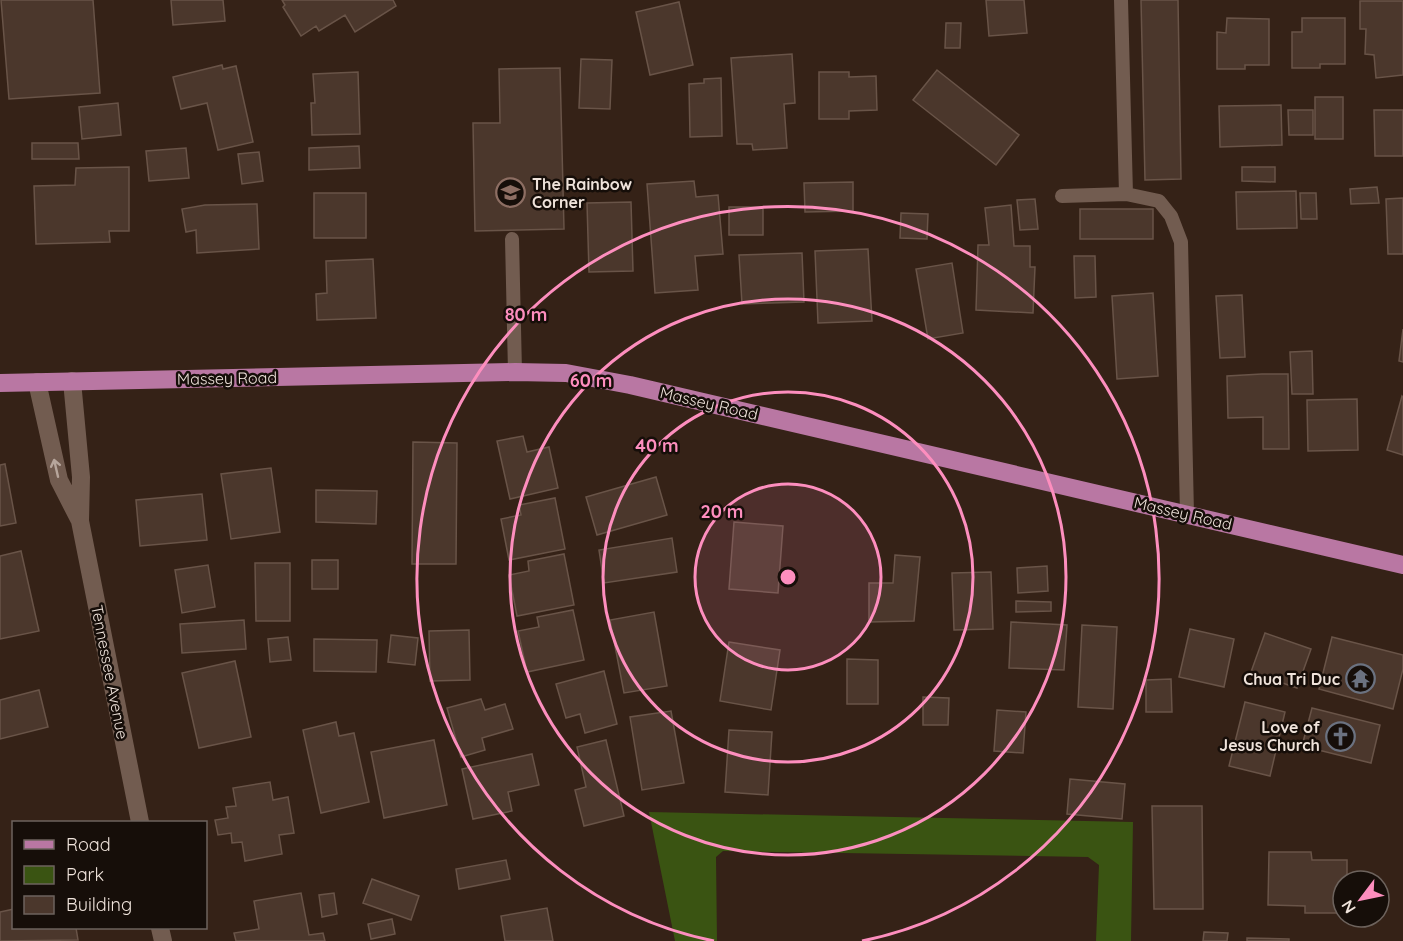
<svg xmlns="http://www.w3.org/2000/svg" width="1403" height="941" viewBox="0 0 1403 941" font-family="Quicksand,sans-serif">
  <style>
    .green { fill: #3a5412 }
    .building { fill: #4b372c; stroke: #695448; stroke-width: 1.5 }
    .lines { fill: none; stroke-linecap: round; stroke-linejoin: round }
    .lane { stroke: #725c50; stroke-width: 14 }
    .secondary { stroke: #725c50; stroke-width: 18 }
    .primary { stroke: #b977a3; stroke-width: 18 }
    .oneway { stroke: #b7a69c }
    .ring { fill: none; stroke: #fd8ebe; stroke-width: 3 }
    .labels { text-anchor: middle; stroke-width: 5; stroke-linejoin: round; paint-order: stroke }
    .poi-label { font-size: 16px; font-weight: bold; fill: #efe3db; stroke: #160e09; text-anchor: end }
    .street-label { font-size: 16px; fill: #efe3db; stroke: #160e09 }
    .centre { fill: #fd8ebe; stroke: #160e09; stroke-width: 3 }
    .ring-label { font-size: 18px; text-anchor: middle; font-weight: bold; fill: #fd8ebe; stroke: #160e09; stroke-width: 5; stroke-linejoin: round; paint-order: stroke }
  </style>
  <rect width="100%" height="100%" fill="#352217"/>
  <path class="green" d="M649,812l484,10 -2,119h-35l3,-76 -11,-8 -365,-6 -7,6 1,84h-42z"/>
  <path class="building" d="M1,0h92l7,93 -91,6z
    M171,0h52l2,21 -52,4z
    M282,0h111l3,6 -41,26 -10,-17 -26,16 -3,-5 -15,10 -18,-29 2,-2z
    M986,0h38l3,33 -38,3z
    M1141,0h37l3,179 -36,1z
    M1360,1h43v74l-27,3 -2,-23 -9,-1 1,-25h-6z
    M679,2l14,63 -43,10 -14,-63z
    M1227,18l42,1v46h-24v4h-28v-37l9,1z
    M1302,18h43v46h-25v4h-28v-36h10z
    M946,23h15l-1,25h-15z
    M792,54l3,49 -11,1 3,44 -34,2 -1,-6h-15l-6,-86z
    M581,59l31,1 -2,49 -31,-1z
    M222,65l1,4 13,-3 17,76 -35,8 -11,-47 -26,6 -8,-32z
    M560,68l4,161 -89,2 -2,-108h27l-1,-54z
    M937,70l82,65 -23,30 -83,-65z
    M358,72l2,62 -48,1 -1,-32h4l-2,-29z
    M819,72h30v5l27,-1 1,34 -28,1v8h-30z
    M721,78l1,58 -32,1 -1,-53 15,-1v-4z
    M1315,97h28v42h-28z
    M118,103l3,32 -39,4 -3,-32z
    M1281,105l1,40 -62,2 -1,-41z
    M1288,110h25v25h-24z
    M1374,110h29v46h-28z
    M32,143h46l1,16h-47z
    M359,146l1,22 -51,2v-22z
    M186,148l3,30 -40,3 -3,-30z
    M259,152l4,29 -21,3 -4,-30z
    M129,167v64h-20l1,11 -74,2 -2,-58 41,-1 1,-17z
    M1242,167h33v15l-33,-1z
    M694,181l2,16 22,-2 5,59 -28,2 3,34 -43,3 -8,-109z
    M853,182v29l-48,1 -1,-29z
    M1377,187l2,16 -28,1 -1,-15z
    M1296,191l1,37 -60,1 -1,-37z
    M314,193h52v45h-52z
    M1300,193h16l1,26h-16z
    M1403,198v56h-15l-2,-55z
    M1035,199l3,30 -18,1 -3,-30z
    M631,202l2,69 -44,1 -2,-69z
    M257,204l2,45 -62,4 -1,-23 -10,2 -4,-23 23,-4z
    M1011,205l3,41h16v21h5l-2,46 -57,-3 2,-65h11l-4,-37z
    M729,207h34v28h-34z
    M1080,209h73v30h-73z
    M901,213l27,1 -1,25 -27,-1z
    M868,249l4,72 -54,2 -3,-72z
    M802,253l2,49 -62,2 -3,-49z
    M1074,256h21l1,41 -21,1z
    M373,259l3,59 -59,2 -1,-26 11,-1 -1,-32z
    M952,263l11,70 -35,6 -12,-70z
    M1153,293l5,83 -41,3 -5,-83z
    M1242,295l3,62 -25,1 -4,-62z
    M1403,329v33l-4,-1z
    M1312,351l1,43h-21l-2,-42z
    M1262,374h26l1,75h-26v-32l-35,1 -1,-42z
    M1402,396l1,1v58l-16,-5z
    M1357,399l1,51 -50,1 -1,-51z
    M523,436l4,16 22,-5 9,41 -48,11 -13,-58z
    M413,442l44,1 -1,121h-44z
    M5,464l11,59 -16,3v-61z
    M271,468l9,64 -49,7 -10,-65z
    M656,477l11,38 -70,20 -11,-38z
    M316,490l61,1 -1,33 -60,-2z
    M202,494l5,46 -67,6 -4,-46z
    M555,498l10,51 -56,11 -8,-41 20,-4 -2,-10z
    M734,522l49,4 -5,67 -49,-4z
    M672,538l5,34 -73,11 -5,-33z
    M21,551l18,80 -39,8v-83z
    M564,554l10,51 -57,11 -8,-41 20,-4 -1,-10z
    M895,555l25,2 -6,64 -45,1v-39h24z
    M312,560h26v29h-26z
    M255,563h35v58h-34z
    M208,565l7,42 -33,6 -7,-43z
    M1047,566l1,25 -30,2 -1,-25z
    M991,572l2,57 -39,1 -2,-57z
    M1016,601l35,1v9l-35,1z
    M573,610l11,50 -57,12 -9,-41 21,-4 -2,-10z
    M654,612l13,74 -43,7 -14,-73z
    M244,620l2,29 -64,4 -2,-29z
    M1011,622l56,3 -3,45 -55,-2z
    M1082,625l35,2 -4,82 -35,-2z
    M1190,629l44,10 -10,48 -45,-10z
    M469,630l1,50 -40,1 -1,-50z
    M1265,633l46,16 -14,39 -46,-16z
    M391,635l27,3 -3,27 -27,-3z
    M288,637l3,23 -21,2 -2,-23z
    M1332,637l71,18v14l-10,40 -74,-20z
    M314,639l63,1 -1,32 -62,-1z
    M729,642l51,8 -9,60 -51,-9z
    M847,659l31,1v44h-31z
    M235,661l16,76 -52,11 -17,-75z
    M604,671l13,53 -32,9 -5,-19 -14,4 -10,-34z
    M1171,679l1,33h-26v-32z
    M39,690l9,37 -48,12v-39z
    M923,697l26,1 -1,27h-25z
    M481,699l4,11 20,-6 8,25 -31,9 3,12 -24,7 -14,-49z
    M1245,702l40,10 -15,64 -41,-10z
    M1312,708l68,17 -9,38 -69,-17z
    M997,710l29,2 -3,41 -29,-2z
    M671,711l13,72 -42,7 -12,-73z
    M336,722l3,14 15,-3 15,69 -48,11 -18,-83z
    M729,730l43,2 -4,63 -43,-3z
    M434,740l13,65 -63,13 -13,-66z
    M606,740l18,76 -40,10 -9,-36 11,-3 -9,-40z
    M532,754l7,31 -31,7 4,19 -39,8 -11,-50z
    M1070,779l55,5 -3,35 -55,-5z
    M270,782l3,18 15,-3 6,36 -15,2 3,19 -37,7 -3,-19 -10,1 -1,-10 -13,2 -3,-15 13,-2 -2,-11 10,-1 -3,-18z
    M1152,806h50l1,103h-49z
    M1269,852h42l1,8h35v21h-4v32h-38v-7l-37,-1z
    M506,860l4,19 -51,10 -3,-20z
    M372,879l47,17 -8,24 -48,-17z
    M301,893l8,42 14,-2 2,8h-89l-2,-8 25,-4 -5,-28z
    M334,893l3,21 -15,3 -3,-22z
    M547,908l6,33h-48l-4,-25z
    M14,909v19h62l2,12 -78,1v-29z
    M392,919l3,15 -24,5 -3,-15z
    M1204,932l24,1 -1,8h-24z
    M1247,938l42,1v2h-42z"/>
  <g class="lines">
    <path class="lane" d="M1121,0l5,194
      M1062,196l64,-2 33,7 12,15 10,26 6,272
      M512,239l3,133"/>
    <path class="secondary" d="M72,381l9,96 -1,44 60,301
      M37,382l22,98 20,39
      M160,928l3,13"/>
    <path class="primary" d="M0,383l515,-11 51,1 64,12 773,180"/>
  </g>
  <defs><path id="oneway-shaft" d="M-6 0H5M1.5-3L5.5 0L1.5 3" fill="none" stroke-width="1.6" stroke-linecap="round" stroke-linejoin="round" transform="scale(1.5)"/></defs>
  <use class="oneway" href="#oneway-shaft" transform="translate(56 468) rotate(-103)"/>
  <circle cx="788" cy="577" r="93" fill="#fd8ebe" fill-opacity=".12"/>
  <g class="ring">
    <circle cx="788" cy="577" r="93"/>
    <circle cx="788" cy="577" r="185"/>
    <circle cx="788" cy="577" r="278"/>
    <path d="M714 941A371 371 0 1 1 862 941"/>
  </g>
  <defs>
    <symbol id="school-ring" viewBox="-11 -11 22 22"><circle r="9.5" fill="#160e09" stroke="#8d6e63" stroke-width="1.5"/><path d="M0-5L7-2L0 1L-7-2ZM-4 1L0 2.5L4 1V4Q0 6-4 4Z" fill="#8d6e63"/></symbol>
    <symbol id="temple-ring" viewBox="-11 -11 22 22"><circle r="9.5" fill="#160e09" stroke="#6b7280" stroke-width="1.5"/><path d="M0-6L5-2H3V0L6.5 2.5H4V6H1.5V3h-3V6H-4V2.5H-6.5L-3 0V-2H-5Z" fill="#6b7280"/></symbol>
    <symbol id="church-ring" viewBox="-11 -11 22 22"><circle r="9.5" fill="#160e09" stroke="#6b7280" stroke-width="1.5"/><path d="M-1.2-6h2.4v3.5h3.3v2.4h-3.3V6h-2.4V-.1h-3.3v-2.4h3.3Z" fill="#6b7280"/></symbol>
  </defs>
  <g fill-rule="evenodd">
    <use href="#school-ring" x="494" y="176" width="33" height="33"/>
    <use href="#temple-ring" x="1344" y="662" width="33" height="33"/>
    <use href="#church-ring" x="1324" y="720" width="33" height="33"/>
  </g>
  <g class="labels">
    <g class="poi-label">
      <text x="532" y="190" text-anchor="start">The Rainbow<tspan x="532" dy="18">Corner</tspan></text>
      <text x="1340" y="685">Chua Tri Duc</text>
      <text x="1320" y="733">Love of<tspan x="1320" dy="18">Jesus Church</tspan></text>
    </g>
    <g class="street-label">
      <text transform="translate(227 378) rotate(-1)" y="6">Massey Road</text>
      <text transform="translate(709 403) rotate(13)" y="6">Massey Road</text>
      <text transform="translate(1183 513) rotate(13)" y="6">Massey Road</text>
      <text transform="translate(110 672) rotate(79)" y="6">Tennessee Avenue</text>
    </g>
  </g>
  <circle cx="788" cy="577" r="9" class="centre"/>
  <g class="ring-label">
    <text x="526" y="321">80 m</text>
    <text x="591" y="387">60 m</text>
    <text x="657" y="452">40 m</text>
    <text x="722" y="518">20 m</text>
  </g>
  <rect x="12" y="821" width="195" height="108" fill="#160e09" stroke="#6d635d" stroke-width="1.5"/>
  <rect x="24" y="840" width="30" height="9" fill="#b977a3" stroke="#6d635d" stroke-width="1.5"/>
  <text x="66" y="851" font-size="18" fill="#efe3db">Road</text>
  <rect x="24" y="866" width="30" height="18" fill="#3a5412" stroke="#6d635d" stroke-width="1.5"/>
  <text x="66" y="881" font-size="18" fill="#efe3db">Park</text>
  <rect x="24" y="896" width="30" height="18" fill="#4b372c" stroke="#6d635d" stroke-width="1.5"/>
  <text x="66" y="911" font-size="18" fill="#efe3db">Building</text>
  <g transform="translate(1361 899) rotate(238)"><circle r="28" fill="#160e09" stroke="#6d635d" stroke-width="1.5"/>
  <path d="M0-4.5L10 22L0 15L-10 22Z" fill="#fd8ebe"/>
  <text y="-9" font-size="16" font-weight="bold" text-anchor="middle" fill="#efe3db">N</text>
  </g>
</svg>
